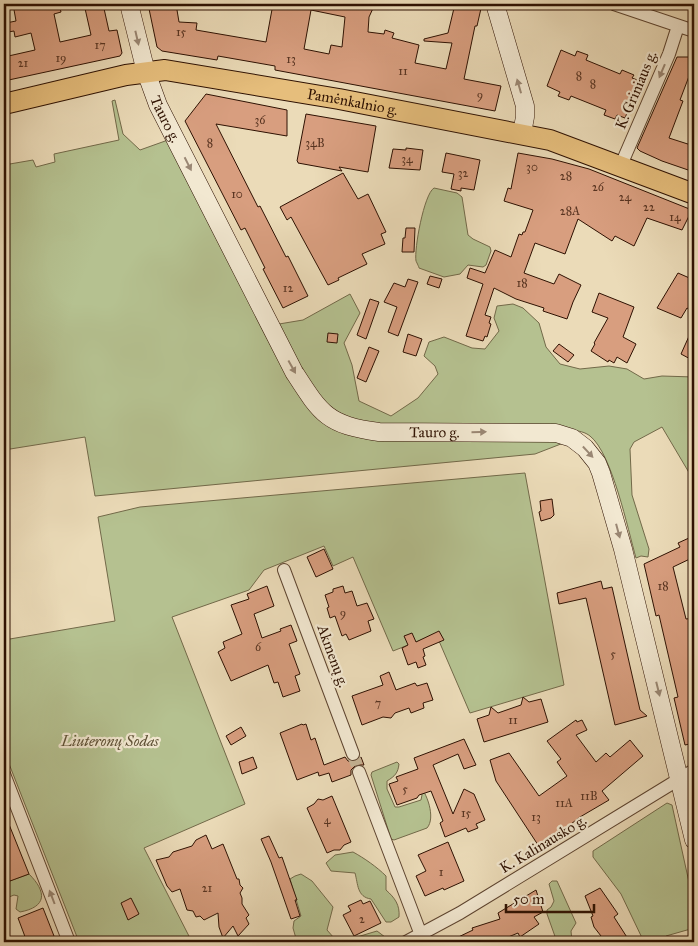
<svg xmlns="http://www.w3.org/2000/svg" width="698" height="946" viewBox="0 0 698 946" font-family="'IM FELL Great Primer',serif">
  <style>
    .green { fill: #b5c190; stroke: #726949 }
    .building { fill: #d89e7f; stroke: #2e1102; fill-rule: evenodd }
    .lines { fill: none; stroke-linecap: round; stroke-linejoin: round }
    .street-tunnel { stroke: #c5b394; stroke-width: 12; stroke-dasharray: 12 6; stroke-linecap: butt }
    .street-casing { stroke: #5d4430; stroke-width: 14 }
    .secondary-casing { stroke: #2e1102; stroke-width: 19 }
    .primary-casing { stroke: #2e1102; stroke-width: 22 }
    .street { stroke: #f2e8d1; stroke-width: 12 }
    .secondary { stroke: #f2e8d1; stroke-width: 18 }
    .primary { stroke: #e6be7c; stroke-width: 20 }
    .oneway { fill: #9a8774 }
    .labels { text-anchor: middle; stroke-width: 4.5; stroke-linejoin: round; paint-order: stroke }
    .number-label { font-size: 12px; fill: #583421 }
    .street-label { font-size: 15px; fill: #2e1102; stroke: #f2e8d1 }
    .park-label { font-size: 15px; font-style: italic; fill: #5d4f34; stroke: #f2e8d1 }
  </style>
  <rect width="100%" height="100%" fill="#ebdbb8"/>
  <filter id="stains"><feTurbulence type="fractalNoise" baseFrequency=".004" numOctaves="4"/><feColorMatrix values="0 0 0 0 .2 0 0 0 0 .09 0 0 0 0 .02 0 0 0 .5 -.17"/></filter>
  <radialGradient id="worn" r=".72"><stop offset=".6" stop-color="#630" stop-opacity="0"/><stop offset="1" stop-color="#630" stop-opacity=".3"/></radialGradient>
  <path class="green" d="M115,100l8,34 17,16 28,-10 111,184 24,-4 47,-26 10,19 -16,30 8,22 7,36 32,15 27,-18 20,-24 -3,-8 -11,-10 5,-14 15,-5 28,11 13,1 14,-18 -5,-13 3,-12 16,-2 10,4 16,15 7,24 14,17 20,5 29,-3 18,3 17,10 18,-3 32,1v104l-32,-54 -28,15 -4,7 2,46 17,54 -1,8 -7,-1 -5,2c-8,-28 -24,-105 -46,-122 -5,-4 -11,-5 -18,-6l-6,12 -31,12 -440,42 -10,-59 -81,13v-285l29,-5 3,7 19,-5 -1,-8 65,-14 -7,-39z
    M434,188l23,5 5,4 6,38 5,4 17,8 1,4 -5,14 -3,2 -15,-2 -8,9 -16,3 -25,-9c0,-1 -3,-7 -3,-7 -2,-12 8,-67 18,-73z
    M525,473l39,212 -94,28 -34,-79 -43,17 -40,-94 -20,9 -9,-20 -60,24 -15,20 -77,27 73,187 -101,44 48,94h-113l-75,-191v-111l111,-19 -17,-104 42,-10z
    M397,762l2,2c-1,9 -4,12 -12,17v8l8,18h4l22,-7 1,-5 -4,-11c9,8 18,34 9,44l-33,12 -3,-1 -20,-64 1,-3z
    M667,803l5,2 22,100v23l-28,8 -3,3v3h-19l-23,-48 -28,-37v-6z
    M353,852c11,6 24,15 33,24v14c9,8 14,15 13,27l-8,5h-5l-15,-23c-14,-2 -13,-15 -16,-26l-24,-2 -5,-8 9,-8z
    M29,874c18,18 18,33 -9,38l-4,-3 2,-13 -4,-1 -10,4v-16z
    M301,874l11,7 21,26 -6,23 7,8 13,2 30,-9 8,6 -2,5h-86l-4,-14 1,-7 7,-5 -11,-37 5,-3z
    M552,881h5l19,42 -5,8 1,11h-15l-10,-28v-4l4,-3 3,-6 -5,-17z"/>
  <path class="building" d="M13,4h46l2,8 -7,2 6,28 31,-7 -7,-31h19l6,27 8,-1 5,23 -2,3 -116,25v-24l31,-7 -4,-17 -16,4 -1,-6 -6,1 -2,-9 10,-2z
    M148,4h28l3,18 18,1 -1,7 70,12 7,-38h102l-6,13 -1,15 16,2 1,-4 9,3 -2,5 27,7 -4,18 31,6 6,-26 -28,-2v-2l24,-6 7,-29h27l-5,22h-2l-11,53 37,7 -6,25 -220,-41v-4l-57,-10 -1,4 -55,-9 -5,-4zM311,10l34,7 -3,30 -11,-2 -2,9 -25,-5z
    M561,50l14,6 2,-5 11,4 -2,5 34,14 2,-4 12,5 -2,3 8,3 -15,37 -8,-3 -2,4 -11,-4 2,-5 -35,-14 -2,4 -11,-4 2,-4 -13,-6z
    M677,57h17v14h-3l-11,29 3,1 -14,37 25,8v26l-32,-11 -22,-10 -3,-3z
    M206,94l81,16v26l-71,-12 42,83 2,-1 26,51 2,-1 20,40 -25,12 -20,-39 2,-1 -20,-40 -4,2 -56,-109z
    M306,114l70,12 -8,46 -29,-5 3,4 -44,-8v-1l-1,-1z
    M406,148l17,2 -3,20 -31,-2 4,-19 13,1z
    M446,153l34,7 -6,30 -13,-2v3l-10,-2 3,-15 -12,-2z
    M518,153l34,6 37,10 103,41 -10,20 -35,-12 -13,28 -19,-10 -3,5 -34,-22 -13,35 -30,-11 -11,30 30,11 5,-10 22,11 -8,17 -6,17 -24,-8 1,-3 -28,-9 -22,-11 -9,27 6,2 -2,6 2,1 -4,13 -2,-1 -2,5 -17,-5 17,-52 -16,-6 3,-10 15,5 10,-23 16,7 8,-23 3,1 1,-3h2l8,-22 -29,-9 4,-13 3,1z
    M343,173l15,26 10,-5 18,38 -5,2 4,10 -23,10 5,10 -29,14 1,2 -11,5 -37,-68 -4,3 -7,-13z
    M406,228h9l-1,24h-12l1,-14h2z
    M678,273l16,7v21l-5,8 -2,-1 -6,10 -24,-10z
    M430,276l12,3 -3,9 -12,-4z
    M408,279l10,3 -20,54 -10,-4 9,-25 -13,-5 10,-19 11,4z
    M599,293l35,14 -11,30 13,7 -9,19 -10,-6 -3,6 -5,-3 -1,2 -17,-11 4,-7 -1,-1 14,-25 -16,-6z
    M370,299l9,3 -13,37 -9,-4z
    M694,325v36l-13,-7z
    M328,333l10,1 -1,9 -10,-1z
    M408,334l14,5 -6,17 -13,-4z
    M559,344l15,11 -6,7 -15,-11z
    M369,347l10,4 -13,31 -9,-4z
    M552,499l2,16 -3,3 -10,3 -2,-9 2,-1 -1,-10z
    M694,537v20l-21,10 13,52 8,-1v125l-9,2 -11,-47 4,-1 -19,-82 -3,1 -12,-52 36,-17 -2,-4 11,-5 1,2z
    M324,549l9,20 -17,8 -9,-20z
    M601,581l2,8 9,-2 28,123 7,6 -32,9 -29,-127 -27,6 -2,-11z
    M267,586l7,20 -20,8 8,24 19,-7 -1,-2 11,-4 6,16 -8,3 11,30 -5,2 5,15 -17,6 -5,-15 -4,1 -6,-18 -37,16 -13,-29 7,-4 -2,-6 19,-8 -11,-29 18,-6 -2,-5z
    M343,586l2,7 7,-2 5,15 10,-3 7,16 -6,2 3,10 -22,9 -3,-6 -4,2 -7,-20 -5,2 -3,-10 2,-1 -4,-12 8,-3v-3z
    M439,631l5,9 -21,9 2,7 -2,1 3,8 -8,3 -2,-6 -8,3 -6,-17 6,-3 -4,-9 8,-3 4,9z
    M389,672l7,18 19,-7 2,3 10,-3 6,17 -10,3 1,5 -13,5 -2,-5 -14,5 -4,5 -8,-1 -21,8 -10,-29 31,-11 -3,-9z
    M523,697l6,5 12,-3 7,23 -64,20 -7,-23 12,-4 2,-8 7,6 23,-8z
    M576,720l1,2 5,-2 5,10 -11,5 20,27 10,-9 4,4 20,-17 13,16 -41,35 7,9 -29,17 -40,31 -44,-67 -6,-21 19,-7 30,43 28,-20 -10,-14 4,-3 -14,-18z
    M302,724l1,1 3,-1 5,16 4,-2 9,27 21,-8 3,4 7,1 6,-5 3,8h-8l-5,5v5l-19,7 -3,-9 -10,3 -1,-4 -21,8 -17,-47z
    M241,727l5,9 -15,9 -5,-9z
    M464,739l12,26 -12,4 -6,-15 -25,11 20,49 11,-25 10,5 11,26 -9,4 2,4 -10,4 -2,-4 -21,9 -5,-14 3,-2 -12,-30 -12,4 -2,3 -20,7 -8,-21 9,-3 -2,-4 22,-8 -4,-11z
    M253,757l4,11 -15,6 -3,-12z
    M332,796l19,46 -7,3 -4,5h-6l-7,3 -20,-45 7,-4 4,-5 5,1z
    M4,812l25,62 -19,7 -6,-16z
    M206,835l6,14 11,-5 14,35h2l1,6 3,3 -3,5 2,5v6l7,11 -3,3 3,6 -11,12 -5,-10 -10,12 -4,-11 -1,-14 -14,7 -4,-4 -4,1 -3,-6 -6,-1 -7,-21 -8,3 -5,-6 -11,-26 13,-3 4,-5 19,-6 4,-6z
    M269,836l10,22 3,-1 15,43h-2l5,16 -9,3 -20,-57 -10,-23z
    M448,842l16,39 -20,9 -1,-2 -18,8 -9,-20 10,-5 -8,-16z
    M600,888l18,26 -4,3 16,25h-27l-2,-6 -7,-9 -3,-10 2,-1 -8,-20z
    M536,890l7,22 -9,5 5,7 -19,13 -2,-4 -22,9h-48l25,-12 -1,-2 28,-9 -2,-6z
    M131,898l8,16 -11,6 -7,-17z
    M361,900l2,4 7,-3 11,22 -27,13 -11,-21 8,-4 -3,-5z
    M43,908l11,28 -2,1 2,5h-27l-9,-24z"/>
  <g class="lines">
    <path class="street-tunnel" d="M353,754l6,18"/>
    <defs>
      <path id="street" d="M614,4l80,27
        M621,165l48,-111 9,-28
        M284,570l69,184
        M359,772l62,163
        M4,774l65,168
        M406,942l54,-29 234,-143"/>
      <g id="secondary">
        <path id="s1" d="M129,4l17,68 12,33 136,267c27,42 33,53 85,60l177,1 16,5 13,10 12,15 4,10 22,76 71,291"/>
        <path d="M495,4l30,102v11l-3,16"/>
      </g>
      <g id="primary">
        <path id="s2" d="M4,104l122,-29 39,-5 174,29 211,41 144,54"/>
      </g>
    </defs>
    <use href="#street" class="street-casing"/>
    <use href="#secondary" class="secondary-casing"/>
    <use href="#primary" class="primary-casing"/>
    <use href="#street" class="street"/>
    <use href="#secondary" class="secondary"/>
    <use href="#primary" class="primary"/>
  </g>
  <defs><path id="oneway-solid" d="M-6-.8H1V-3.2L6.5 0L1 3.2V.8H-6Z" transform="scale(1.25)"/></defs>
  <g class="oneway">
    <use href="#oneway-solid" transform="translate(137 38) rotate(77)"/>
    <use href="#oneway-solid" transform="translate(662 71) rotate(113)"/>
    <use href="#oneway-solid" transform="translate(519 86) rotate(-106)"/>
    <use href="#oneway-solid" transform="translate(188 164) rotate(63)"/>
    <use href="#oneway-solid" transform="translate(292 367) rotate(61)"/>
    <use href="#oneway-solid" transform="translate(479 432) rotate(-1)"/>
    <use href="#oneway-solid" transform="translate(588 452) rotate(47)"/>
    <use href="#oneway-solid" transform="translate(618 531) rotate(75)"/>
    <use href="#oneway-solid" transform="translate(658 689) rotate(76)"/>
    <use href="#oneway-solid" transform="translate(52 897) rotate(-111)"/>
  </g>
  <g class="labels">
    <g class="number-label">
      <text x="181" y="36">15</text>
      <text x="100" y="49">17</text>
      <text x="61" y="62">19</text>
      <text x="291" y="63">13</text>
      <text x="23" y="67">21</text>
      <text x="403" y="75">11</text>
      <text x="579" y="80">8</text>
      <text x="593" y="88">8</text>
      <text x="480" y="99">9</text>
      <text x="260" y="124">36</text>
      <text x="210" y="147">8</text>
      <text x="315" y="147">34B</text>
      <text x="407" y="163">34</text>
      <text x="532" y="171">30</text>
      <text x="463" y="177">32</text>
      <text x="566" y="180">28</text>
      <text x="598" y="191">26</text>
      <text x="237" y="198">10</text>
      <text x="625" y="201">24</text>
      <text x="649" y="211">22</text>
      <text x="570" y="215">28A</text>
      <text x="675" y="221">14</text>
      <text x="522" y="287">18</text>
      <text x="288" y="292">12</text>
      <text x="663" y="590">18</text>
      <text x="343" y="617">9</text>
      <text x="258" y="651">6</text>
      <text x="613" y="658">5</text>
      <text x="378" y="707">7</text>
      <text x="513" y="724">11</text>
      <text x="405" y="793">5</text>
      <text x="589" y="800">11B</text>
      <text x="564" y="807">11A</text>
      <text x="466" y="817">15</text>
      <text x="536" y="821">13</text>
      <text x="327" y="824">4</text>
      <text x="441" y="876">1</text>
      <text x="207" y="892">21</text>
      <text x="362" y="923">2</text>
    </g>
    <g class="street-label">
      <text transform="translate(636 90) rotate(-67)" y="5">K. Griniaus g.</text>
      <text dy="5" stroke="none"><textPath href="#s2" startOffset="355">Pamėnkalnio g.</textPath></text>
      <text dy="5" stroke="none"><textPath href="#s1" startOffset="121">Tauro g.</textPath></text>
      <text dy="5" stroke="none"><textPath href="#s1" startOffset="570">Tauro g.</textPath></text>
      <text transform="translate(333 656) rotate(70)" y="5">Akmenų g.</text>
      <text transform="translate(543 844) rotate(-31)" y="5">K. Kalinausko g.</text>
    </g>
    <g class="park-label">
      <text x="110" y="746">Liuteronų Sodas</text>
    </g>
  </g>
  <rect width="698" height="946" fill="none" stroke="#ebdbb8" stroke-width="20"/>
  <rect x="5" y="5" width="688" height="936" fill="none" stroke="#2e1102" stroke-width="2.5"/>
  <rect x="10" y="10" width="678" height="926" fill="none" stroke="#2e1102"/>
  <path d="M506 904v8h88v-8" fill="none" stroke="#2e1102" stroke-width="2.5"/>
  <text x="513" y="904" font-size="15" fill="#2e1102" stroke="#f2e8d1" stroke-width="4" paint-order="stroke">50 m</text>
  <rect width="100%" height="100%" filter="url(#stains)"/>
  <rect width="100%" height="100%" fill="url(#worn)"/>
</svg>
